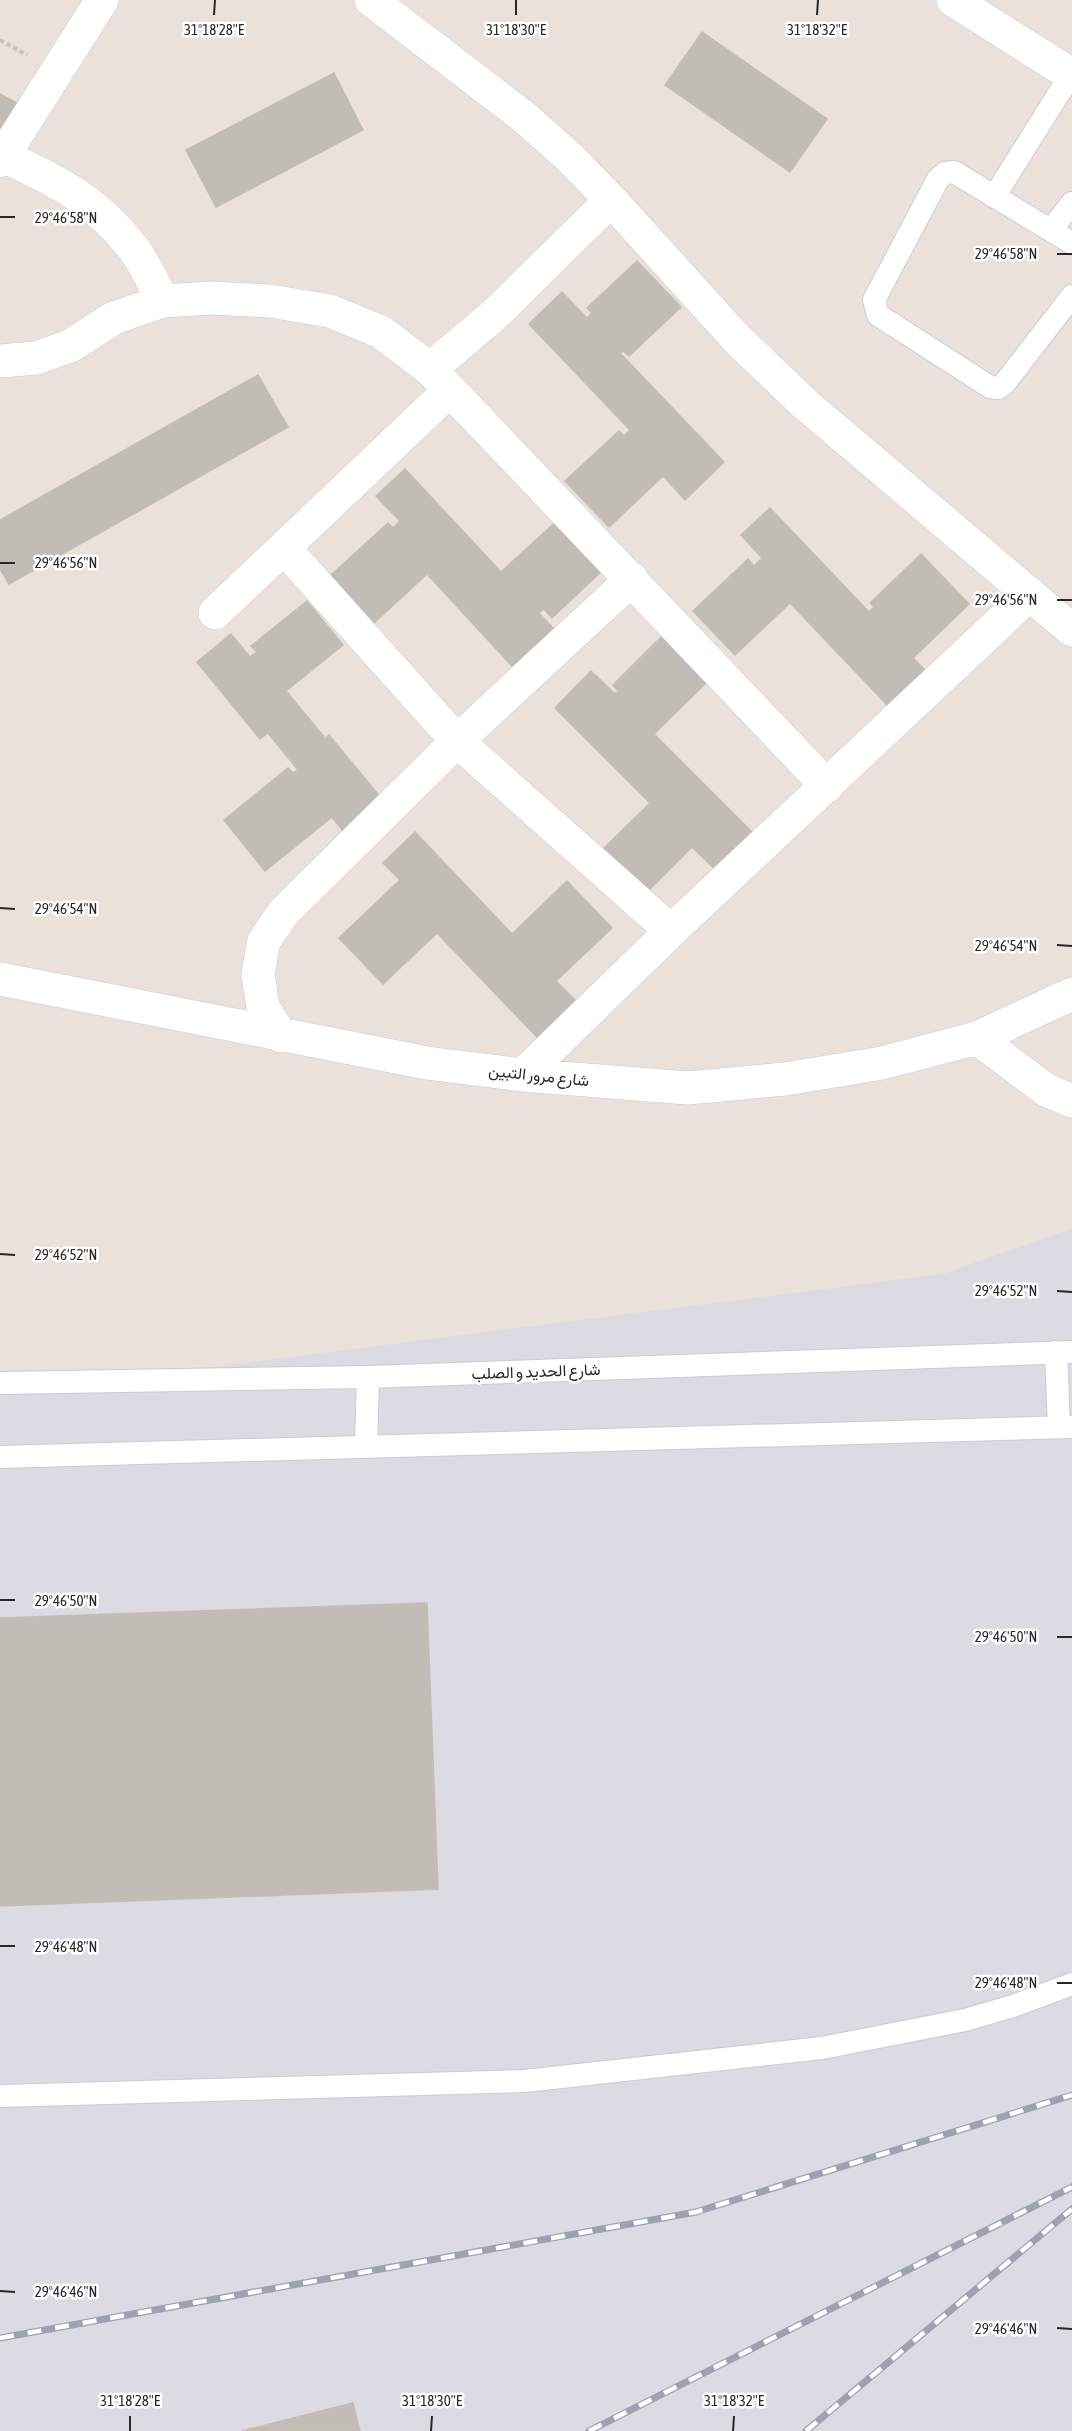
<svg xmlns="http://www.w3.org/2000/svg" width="1072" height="2431" viewBox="0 0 1072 2431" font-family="'Asap Condensed',Vazirmatn,sans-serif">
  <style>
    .industrial { fill: #dcdae2 }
    .building { fill: #c1bdb6; stroke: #c4bdb4; stroke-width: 1.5 }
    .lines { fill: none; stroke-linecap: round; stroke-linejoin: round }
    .lane-casing { stroke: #c9cdd8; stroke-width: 24 }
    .street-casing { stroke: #c9cdd8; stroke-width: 34 }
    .path { stroke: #c3c3c3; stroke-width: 4; stroke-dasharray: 4.5 3; stroke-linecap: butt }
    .lane { stroke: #fff; stroke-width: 22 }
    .street { stroke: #fff; stroke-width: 33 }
    .rail-casing { stroke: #9ea2b0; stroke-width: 7 }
    .rail { stroke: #fff; stroke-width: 4.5; stroke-dasharray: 14; stroke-linecap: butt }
    .ticks { fill: none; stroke: #282828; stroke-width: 2 }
    .labels { text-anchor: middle; stroke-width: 5; stroke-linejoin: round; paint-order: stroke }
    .street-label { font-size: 16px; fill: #282828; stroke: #fff }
    .ticks-label { font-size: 15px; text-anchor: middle; fill: #282828; stroke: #fff; stroke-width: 5; stroke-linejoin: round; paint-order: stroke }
  </style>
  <rect width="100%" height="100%" fill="#e9e1da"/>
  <path class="industrial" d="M1072,1229v1202h-1072v-1037l943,-120z"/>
  <path class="building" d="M702,32l125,87 -37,53 -125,-87z
    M334,73l29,57 -147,77 -30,-57z
    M0,94l24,13 -24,44z
    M637,261l44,46 -52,49 -6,-5 -3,2 104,109 -39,38 -22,-24 -54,51 -44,-46 54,-50 5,5 6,-6 -101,-106 33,-32 25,26 5,-5 -5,-5z
    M258,375l30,52 -279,157 -9,-15v-49z
    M405,469l96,103 58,-53 45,50 -52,49 -8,-9 -5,4 25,27 -41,38 -96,-104 -53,49 -44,-47 58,-53 5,5 7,-7 -24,-25z
    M770,508l99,104 5,-5 -4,-4 51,-49 48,50 -56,54 16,16 -38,35 -101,-106 -55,52 -42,-44 55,-52 6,7 8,-8 -21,-23z
    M307,601l36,44 -57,46 39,47 4,-3 57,69 -39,32 -15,-19 -67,54 -41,-51 64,-52 5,5 5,-3 -30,-37 -8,6 -63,-77 34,-28 19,23 7,-5 -6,-6z
    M662,636l45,46 -53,52 105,105 -37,37 -30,-29 -52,52 -44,-43 54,-53 -95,-95 36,-37 24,23 3,-3 -5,-6z
    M415,832l97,102 55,-53 45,47 -56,53 20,20 -38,37 -101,-105 -54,51 -44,-46 61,-58 -17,-17z
    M427,1603l11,286 -438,17v-288z
    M353,2403l7,28h-118z"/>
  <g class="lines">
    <defs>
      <path id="lane" d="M994,197l77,-123
        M1051,230l21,-27
        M1072,243l-118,-71 -9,1 -7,6 -64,121 4,15 112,72 8,1 6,-4 68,-88
        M1056,1352l3,75
        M0,1383l368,-6 704,-25
        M366,1446l2,-69
        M0,1457l1072,-30
        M0,2096l525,-15 297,-33 143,-28 48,-14 59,-22"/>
      <path id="street" d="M371,0l153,117 45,40 42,43 126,139 68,65 267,226
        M953,0l119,75
        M3,156c53,24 94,45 130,92 12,16 21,36 30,53
        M0,161l102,-161
        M0,361l36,-3 34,-12 44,-28 49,-17 48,-3 59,3 60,10 51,21 49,37 397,417
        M430,369l63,-53 118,-116
        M284,548l173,193 214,190
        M215,613l235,-223
        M0,979l427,84 96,12 165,13 97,-9 97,-16 95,-25 95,-44
        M281,1036l-18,-29 -5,-33 6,-33 19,-28 174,-172 175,-162
        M977,1038l69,52 26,11
        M523,1075l148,-144 359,-337"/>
    </defs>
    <use href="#lane" class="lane-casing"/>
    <use href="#street" class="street-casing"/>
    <path class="path" d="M0,40l27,15"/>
    <use href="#lane" class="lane"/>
    <use href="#street" class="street"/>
    <defs>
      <path id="rail" d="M0,2338l696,-126 376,-117
        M589,2431l483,-244
        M806,2431l266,-222"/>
    </defs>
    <use href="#rail" class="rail-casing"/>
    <use href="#rail" class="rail"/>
  </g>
  <path class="ticks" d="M214,15l1,-15M516,15v-15M817,15l1,-15M0,217h15M1057,254h15M0,563h15M1057,600h15M0,908l15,1M1057,945l15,1M0,1254l15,1M1057,1291l15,1M0,1600h15M1057,1637h15M0,1946h15M1057,1983h15M0,2291l15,1M1057,2328l15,1M130,2431v-15M431,2431l1,-15M733,2431l1,-15"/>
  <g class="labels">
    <g class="street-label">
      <text transform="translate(539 1075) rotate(6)" y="6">شارع مرور التبين</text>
      <text transform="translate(536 1371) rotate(-2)" y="6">شارع الحديد و الصلب</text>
    </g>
  </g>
  <g class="ticks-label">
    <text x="214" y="35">31°18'28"E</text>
    <text x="516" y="35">31°18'30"E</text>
    <text x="817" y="35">31°18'32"E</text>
    <text x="66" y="223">29°46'58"N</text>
    <text x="1006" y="259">29°46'58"N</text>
    <text x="66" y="568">29°46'56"N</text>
    <text x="1006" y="605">29°46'56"N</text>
    <text x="66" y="914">29°46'54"N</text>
    <text x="1006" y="951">29°46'54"N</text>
    <text x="66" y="1260">29°46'52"N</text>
    <text x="1006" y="1296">29°46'52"N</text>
    <text x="66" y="1606">29°46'50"N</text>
    <text x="1006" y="1642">29°46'50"N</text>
    <text x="66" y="1952">29°46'48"N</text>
    <text x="1006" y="1988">29°46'48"N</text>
    <text x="66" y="2297">29°46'46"N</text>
    <text x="1006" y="2334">29°46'46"N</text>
    <text x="130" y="2406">31°18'28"E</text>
    <text x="432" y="2406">31°18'30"E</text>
    <text x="734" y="2406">31°18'32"E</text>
  </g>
</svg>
